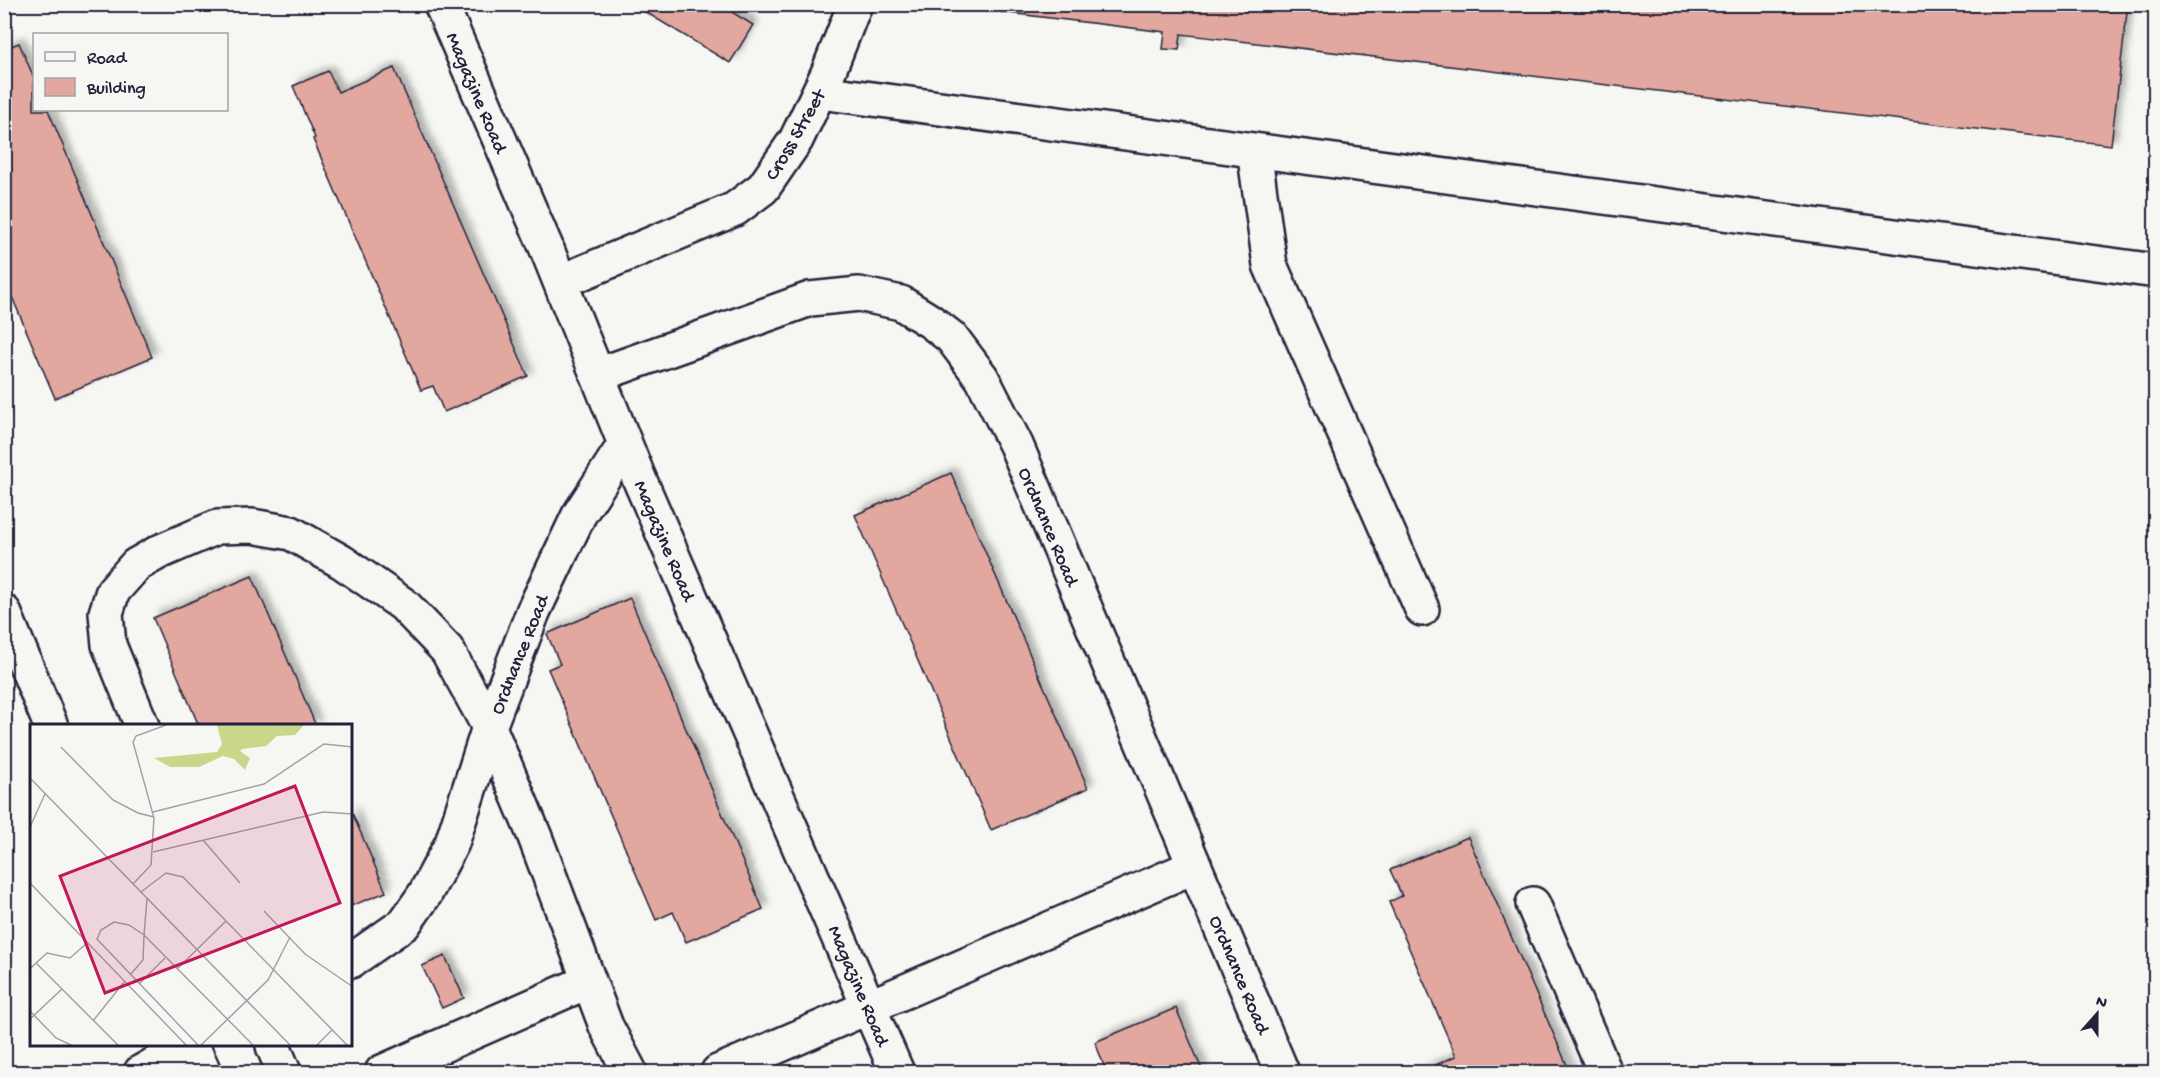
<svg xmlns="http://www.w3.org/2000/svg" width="2160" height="1077" viewBox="0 0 2160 1077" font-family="'Gochi Hand',sans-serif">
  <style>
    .building { fill: #e2a89f; stroke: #22223b; stroke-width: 1.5; filter: url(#shadow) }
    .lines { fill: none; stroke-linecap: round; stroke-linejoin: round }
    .minor-casing { stroke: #22223b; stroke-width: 38 }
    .minor { stroke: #f6f6f2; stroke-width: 33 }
    .labels { text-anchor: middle; stroke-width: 4.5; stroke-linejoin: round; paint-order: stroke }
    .street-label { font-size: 20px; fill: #22223b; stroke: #f6f6f2 }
    .inset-road { fill: none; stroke: #a1a1a9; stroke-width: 1.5 }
    .view { fill: #c2185b; fill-opacity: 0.15; stroke: #c2185b; stroke-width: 3 }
    .inset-edge { fill: none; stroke: #22223b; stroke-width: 3 }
  </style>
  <defs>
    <filter id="shadow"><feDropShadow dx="5.5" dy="-5.5" stdDeviation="3" flood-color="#0004"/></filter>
  </defs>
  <rect width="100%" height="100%" fill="#f6f6f2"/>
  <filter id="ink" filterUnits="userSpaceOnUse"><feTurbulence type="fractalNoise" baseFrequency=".0167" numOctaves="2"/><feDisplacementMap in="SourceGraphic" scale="12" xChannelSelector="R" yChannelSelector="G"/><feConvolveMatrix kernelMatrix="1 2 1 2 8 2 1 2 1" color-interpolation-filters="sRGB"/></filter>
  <g filter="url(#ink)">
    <path class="building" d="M632,4h87l34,21 -23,38z
      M1002,4h1126l-17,141 -930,-111 -2,16 -16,-1 2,-17 -164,-20z
      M19,43l15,35v32h14l104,247 -97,41 -51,-120v-229z
      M394,68l134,308 -84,36 -11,-26 -12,4 -108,-251 2,-1 -22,-52 35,-15 10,21z
      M951,473l137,315 -97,42 -136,-315z
      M252,576l64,150h-117l-46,-108z
      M630,598l133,311 -77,33 -13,-30 -17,8 -108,-251 12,-5 -13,-30z
      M351,810l35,82 -35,14z
      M1468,837l102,235h-107l-2,-4 -10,4h-31l36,-16 -67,-154 13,-6 -12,-26z
      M445,956l19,42 -22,10 -20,-42z
      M1176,1008l27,64h-101l4,-1 -11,-29z"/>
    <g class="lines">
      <defs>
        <path id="minor" d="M441,4l105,243 92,229 259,596
          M820,92l1336,179
          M1254,150l16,115 152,344
          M560,282l175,-73 28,-21 33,-48 32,-67 27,-69
          M598,375l212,-76 49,-5 42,9 29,18 22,17 30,40 34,67 266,627
          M4,612l47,114
          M142,726l-33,-81 -3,-32 7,-22 23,-26 23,-13 58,-25 35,-1 39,7 51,29 62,43 43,45 42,77 44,-115 46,-97 46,-71
          M489,727l46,110 71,189 24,46
          M1533,904l72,168
          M351,961l53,-37 21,-30 27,-51 37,-116
          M192,1046l12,26
          M273,1046l11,26
          M141,1072l46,-26
          M382,1072l207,-91
          M718,1072l477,-206"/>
      </defs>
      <use href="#minor" class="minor-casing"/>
      <use href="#minor" class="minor"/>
    </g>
  </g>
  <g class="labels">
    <g class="street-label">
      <text transform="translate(478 92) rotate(67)" y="7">Magazine Road</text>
      <text transform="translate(794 134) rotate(-60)" y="7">Cross Street</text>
      <text transform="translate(1050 526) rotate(67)" y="7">Ordnance Road</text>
      <text transform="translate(666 540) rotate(67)" y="7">Magazine Road</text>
      <text transform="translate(518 654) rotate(-68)" y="7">Ordnance Road</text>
      <text transform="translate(1241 974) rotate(67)" y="7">Ordnance Road</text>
      <text transform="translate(860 985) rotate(67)" y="7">Magazine Road</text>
    </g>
  </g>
  <g transform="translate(30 724)">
    <rect width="322" height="322" fill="#f6f6f2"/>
    <path d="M187,1h87l-9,10 -18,1 -11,10 -24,3 -2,2 10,7 -5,12 -11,-11 -11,-3 -24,11h-29l-16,-9 63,-6 5,-8z" fill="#cad78b"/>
    <path class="inset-road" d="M31,23l52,53 25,13 16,4M0,54l261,268M123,88l111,-28 60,-40 29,3M0,103l15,-33M173,116l37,43M123,128l170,-40 30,2M0,159l157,163M103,160l18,-19 3,-47 -21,-76 3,-6 30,-11M111,168l25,-19 17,4 165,169M117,175l-3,36 -15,-10 -15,-3 -13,8 -4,9 102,107M234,187l41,43 48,33M114,211l110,111M6,239l11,-10 23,5 17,-15M0,245l6,-6 26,26 -32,30M147,245l49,-48M100,251l13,-15 1,-24M109,260l26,-26M32,265l57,57M0,287l26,27 17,8M63,297l31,-39M170,322l68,-66 22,-43M286,322l16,-16"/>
    <path class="view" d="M265,62l45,117 -235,90 -45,-117z"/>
    <rect width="322" height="322" class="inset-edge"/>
  </g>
  <rect width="2160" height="1077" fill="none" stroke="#f6f6f2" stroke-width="24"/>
  <rect x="12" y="12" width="2136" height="1053" fill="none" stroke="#22223b" stroke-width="2" filter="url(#ink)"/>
  <rect x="33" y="33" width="195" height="78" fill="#f6f6f2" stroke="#a1a1a9" stroke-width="1.5"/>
  <rect x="45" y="52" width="30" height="9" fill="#f6f6f2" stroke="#a1a1a9" stroke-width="1.5"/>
  <text x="87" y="63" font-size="18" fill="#22223b">Road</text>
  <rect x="45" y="78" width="30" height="18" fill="#e2a89f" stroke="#a1a1a9" stroke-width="1.5"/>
  <text x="87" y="93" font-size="18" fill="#22223b">Building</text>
  <g transform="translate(2097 1014) rotate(21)" stroke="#f6f6f2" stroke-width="4.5" paint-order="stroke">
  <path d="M0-4.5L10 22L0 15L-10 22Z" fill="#22223b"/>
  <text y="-9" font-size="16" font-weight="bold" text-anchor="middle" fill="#22223b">N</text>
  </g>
</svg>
